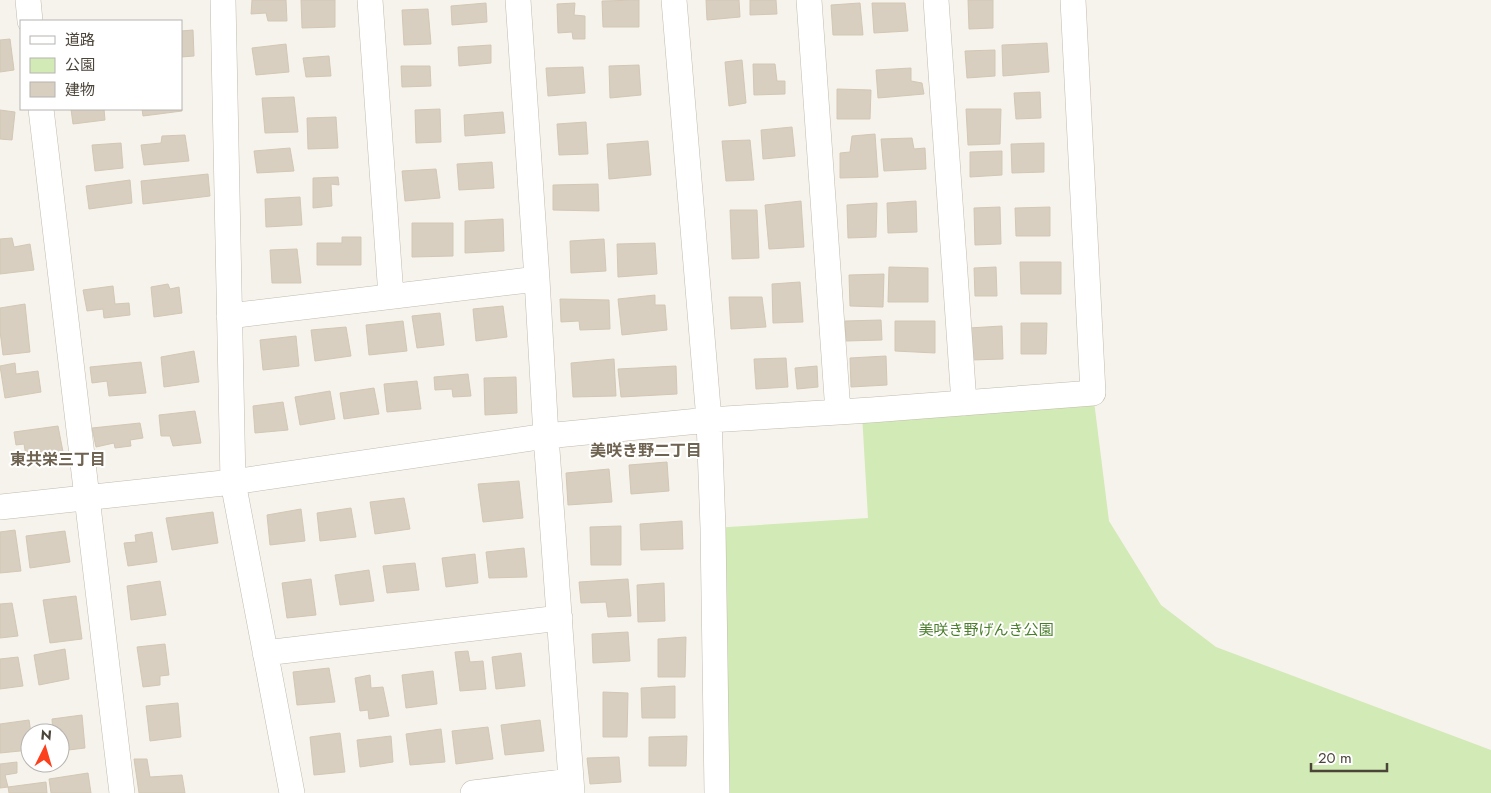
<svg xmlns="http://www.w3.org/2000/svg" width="1491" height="793" viewBox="0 0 1491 793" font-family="Jost,'Noto Sans JP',sans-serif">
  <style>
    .green { fill: #d2eab5 }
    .building { fill: #d8cfc1; stroke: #d3c7b4 }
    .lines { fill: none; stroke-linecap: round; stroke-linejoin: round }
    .street-casing { stroke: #c2bbae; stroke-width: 26 }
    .street { stroke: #fff; stroke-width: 25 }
    .labels { text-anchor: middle; stroke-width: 4; stroke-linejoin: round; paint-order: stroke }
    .park-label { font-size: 15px; fill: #4a7f2a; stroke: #fff }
    .neighbourhood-label { font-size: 16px; font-weight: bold; fill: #6e6250; stroke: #fff }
  </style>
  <rect width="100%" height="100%" fill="#f6f3ec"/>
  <path class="green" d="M1093,393l16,128 52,84 55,42 275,103v43h-774l-4,-265 155,-10 -6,-104z"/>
  <path class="building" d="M252,0h34l1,21h-19l-2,-8 -15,1z
    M301,0h34v27l-33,1z
    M639,0v27h-36l-1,-26z
    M706,0h33l1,17 -33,3z
    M750,0h26l1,14 -27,1z
    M968,0h25v28l-24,1z
    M486,3l1,19 -35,3 -1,-19z
    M575,3l-1,12 11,1v23h-12l-1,-7 -14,1 -1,-29z
    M860,3l3,32h-30l-2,-30z
    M872,3h33l3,28 -34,2z
    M428,9l3,35 -27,1 -2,-35z
    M193,30l1,26 -13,1v-26z
    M10,39l4,31 -14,2v-32z
    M1047,43l2,29 -46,4 -1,-31z
    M286,44l3,28 -33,3 -4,-27z
    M491,45v18l-32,3 -1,-19z
    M995,50v26l-28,2 -2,-27z
    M329,56l2,20 -25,1 -3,-19z
    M742,60l4,43 -17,3 -4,-44z
    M753,64h22l2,17h8v13l-31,1z
    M639,65l2,30 -31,3 -1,-32z
    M401,66h29l1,20 -29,1z
    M583,67l2,26 -37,3 -2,-28z
    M911,68v13l11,2 2,11 -46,4 -2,-28z
    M837,89l34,1 -1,29h-33z
    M1040,92l1,26 -25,1 -2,-26z
    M294,97l4,35 -33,1 -3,-35z
    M181,105l1,6 -39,5 -1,-7h39z
    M71,109h33l1,11 -32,4z
    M440,109l1,33 -25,1 -1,-33z
    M966,109h35l-1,35 -32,1z
    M0,110l15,2 -3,28 -12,-1z
    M503,112l2,21 -40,3 -1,-21z
    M336,117l2,31 -30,1 -1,-31z
    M586,122l2,32 -29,1 -2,-31z
    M792,127l3,29 -32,3 -2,-29z
    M875,134l3,43 -38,1v-25l10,-1 2,-16z
    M185,135l4,26 -45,4 -3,-20 20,-2 1,-7z
    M912,138l2,11 11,-1 1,21 -42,2 -3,-32z
    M750,140l4,40 -28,1 -4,-40z
    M648,141l3,34 -42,4 -2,-35z
    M121,143l2,25 -28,3 -3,-26z
    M1044,143v29l-32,1 -1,-29z
    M290,148l4,23 -37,2 -3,-22z
    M1002,151v24l-32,2v-25z
    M492,162l2,26 -35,2 -2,-26z
    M436,169l4,29 -35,3 -3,-30z
    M208,174l2,22 -67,8 -2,-23z
    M338,177l1,8 -8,-1 1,22 -19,2v-30z
    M130,180l2,23 -43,6 -3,-23z
    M598,184l1,27 -46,-1v-25z
    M300,197l2,28 -36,2 -1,-28z
    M801,201l3,46 -35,2 -4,-44z
    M916,201l1,31 -29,1 -1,-30z
    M877,203l-1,34 -28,1 -1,-33z
    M1000,207l1,37 -26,1 -1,-37z
    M1050,207v29h-34l-1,-28z
    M730,210h27l2,48 -27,1z
    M503,219l1,32 -39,2v-32z
    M412,223h41v33l-41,1z
    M342,237h19v28h-44v-22h25z
    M12,238l2,9 16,-3 4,26 -34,4v-35z
    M604,239l2,32 -35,2 -1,-32z
    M655,243l2,31 -39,3 -1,-33z
    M297,249l4,34h-29l-2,-33z
    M1020,262h41v32h-40z
    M889,267l39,1v34h-40z
    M996,267l1,29h-22l-1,-28z
    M884,274l-1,33 -33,-1 -1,-31z
    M800,282l3,40 -30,1 -1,-39z
    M168,284l2,5 9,-2 3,26 -28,4 -3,-30z
    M113,286l2,18 14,-1 1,12 -26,3 -1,-9 -16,2 -4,-21z
    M655,295v10h10l2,25 -45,5 -4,-36z
    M729,297h33l4,30 -35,2z
    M560,299l49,1 1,29 -30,1 -1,-9 -18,1z
    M25,304l5,48 -27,3 -3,-24v-23z
    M503,306l4,31 -31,4 -3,-32z
    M440,313l4,32 -27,3 -5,-32z
    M881,320l1,20 -36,1 -1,-20z
    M403,321l4,30 -38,4 -3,-30z
    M895,321h40v32l-40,-2z
    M1021,323h26l-1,31h-25z
    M1002,326l1,33 -32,1 -2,-32z
    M346,327l5,29 -36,5 -4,-31z
    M296,336l3,30 -36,4 -3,-30z
    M194,351l5,31 -35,5 -3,-30z
    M886,356l1,29 -36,2 -1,-29z
    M786,358l2,29 -32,2 -2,-30z
    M614,359l2,37 -43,1 -2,-34z
    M141,362l5,31 -37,3 -2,-15 -15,2 -2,-16z
    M15,363l1,11 22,-3 3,21 -36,6 -5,-32z
    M676,366l1,28 -56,3 -3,-28z
    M817,366l1,21 -21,2 -2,-21z
    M468,374l3,22 -18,1 -1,-8 -17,1 -1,-13z
    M516,377l1,36 -32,2 -1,-37z
    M417,381l4,28 -34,3 -3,-28z
    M374,388l5,26 -35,5 -4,-26z
    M330,391l5,28 -35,6 -5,-28z
    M283,402l5,28 -33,3 -2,-27z
    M195,411l6,32 -28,3 -3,-10h-9l-2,-21z
    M140,423l3,15 -13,2 1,6 -16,2 -1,-5 -18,4 -4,-19z
    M58,426l6,31 -37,5 -3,-18 -8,1 -2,-13z
    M667,462l2,29 -38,3 -2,-29z
    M609,469l3,33 -44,3 -2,-32z
    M519,481l4,37 -40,4 -5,-38z
    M404,498l6,31 -35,5 -5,-32z
    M351,508l5,29 -36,4 -3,-28z
    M301,509l4,32 -35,4 -3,-30z
    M213,512l5,31 -46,7 -6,-32z
    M682,521l1,28 -42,1 -1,-26z
    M621,526v39h-30l-1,-38z
    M15,530l6,41 -21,2v-41z
    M65,531l5,31 -40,6 -4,-32z
    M152,532l5,30 -29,4 -4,-23 12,-1 -1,-7z
    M524,548l3,29 -38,1 -3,-26z
    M475,554l3,29 -32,4 -4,-29z
    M415,563l4,27 -32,3 -4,-27z
    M369,570l5,31 -34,4 -5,-30z
    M311,579l5,36 -29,3 -5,-35z
    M628,579l3,37 -23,1 -2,-15 -25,1 -2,-21z
    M160,581l6,34 -35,5 -4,-34z
    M664,583l1,38 -27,1 -1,-37z
    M76,596l6,43 -32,4 -7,-43z
    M12,603l6,33 -18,2v-34z
    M628,632l2,29 -37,2 -1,-29z
    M686,637l-1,40h-27v-38z
    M165,644l4,31 -9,1v9l-17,2 -6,-40z
    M65,649l4,30 -30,6 -5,-30z
    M468,651l2,11 13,-1 3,28 -26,2 -5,-39z
    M521,653l4,33 -29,3 -4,-32z
    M18,657l5,29 -23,3v-30z
    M329,668l6,34 -38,3 -4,-33z
    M433,671l4,33 -31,4 -4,-33z
    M370,675l1,13 12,-1 6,29 -20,3 -1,-9 -8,1 -5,-33z
    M675,686v32h-33l-1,-30z
    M603,692l25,1 -1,44h-24z
    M178,703l3,34 -31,4 -4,-35z
    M82,715l3,33 -25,3v-18h-7l-1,-14z
    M29,720l2,13 -1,17 -30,3v-29z
    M540,720l4,31 -39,4 -4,-30z
    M488,727l5,32 -37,5 -4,-33z
    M441,729l4,33 -35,3 -4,-31z
    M340,733l5,39 -31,3 -4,-38z
    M391,736l2,26 -33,5 -3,-27z
    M687,736l-1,30h-37v-29z
    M619,757l2,25 -31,2 -3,-26z
    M134,759h13l3,18 32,-2 3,18h-46z
    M17,762v11l-12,2 3,12 -8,1v-24z
    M88,773l3,20h-40l-2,-14z
    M46,782l1,11h-38l-1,-6z"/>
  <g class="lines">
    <defs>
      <path id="street" d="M28,0l2,21
        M223,0l10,482 59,311
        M370,0l21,296
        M518,0l19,279 9,157 26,357
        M674,0l35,420 4,108 4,265
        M809,0l29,412
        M936,0l28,403
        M41,109l81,684
        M229,316l308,-37
        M0,507l233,-25 313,-46 163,-16 162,-10 222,-17 -20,-393
        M265,653l295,-35
        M473,793l98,-12"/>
    </defs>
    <use href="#street" class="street-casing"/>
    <use href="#street" class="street"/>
  </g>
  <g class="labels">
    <g class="park-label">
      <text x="986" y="635">美咲き野げんき公園</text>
    </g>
    <g class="neighbourhood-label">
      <text x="646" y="456">美咲き野二丁目</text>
      <text x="58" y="465">東共栄三丁目</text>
    </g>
  </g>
  <rect x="20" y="20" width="162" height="90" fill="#ffffff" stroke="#b7b4b0"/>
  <rect x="30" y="36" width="25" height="8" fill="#ffffff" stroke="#b7b4b0"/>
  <text x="65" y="45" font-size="15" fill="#4b4439">道路</text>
  <rect x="30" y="58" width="25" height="15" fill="#d2eab5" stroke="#b7b4b0"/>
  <text x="65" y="70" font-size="15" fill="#4b4439">公園</text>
  <rect x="30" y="82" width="25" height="15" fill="#d8cfc1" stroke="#b7b4b0"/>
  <text x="65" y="95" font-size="15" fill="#4b4439">建物</text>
  <g transform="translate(45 748) rotate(5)"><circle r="24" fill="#ffffff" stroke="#b7b4b0"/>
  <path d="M0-4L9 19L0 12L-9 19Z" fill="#fc3f1d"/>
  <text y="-8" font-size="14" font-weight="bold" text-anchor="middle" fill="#4b4439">N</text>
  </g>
  <path d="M1311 763v8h76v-8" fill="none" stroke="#4b4439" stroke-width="2.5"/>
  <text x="1318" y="763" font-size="15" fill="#4b4439" stroke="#ffffff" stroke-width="4" paint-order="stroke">20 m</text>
</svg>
